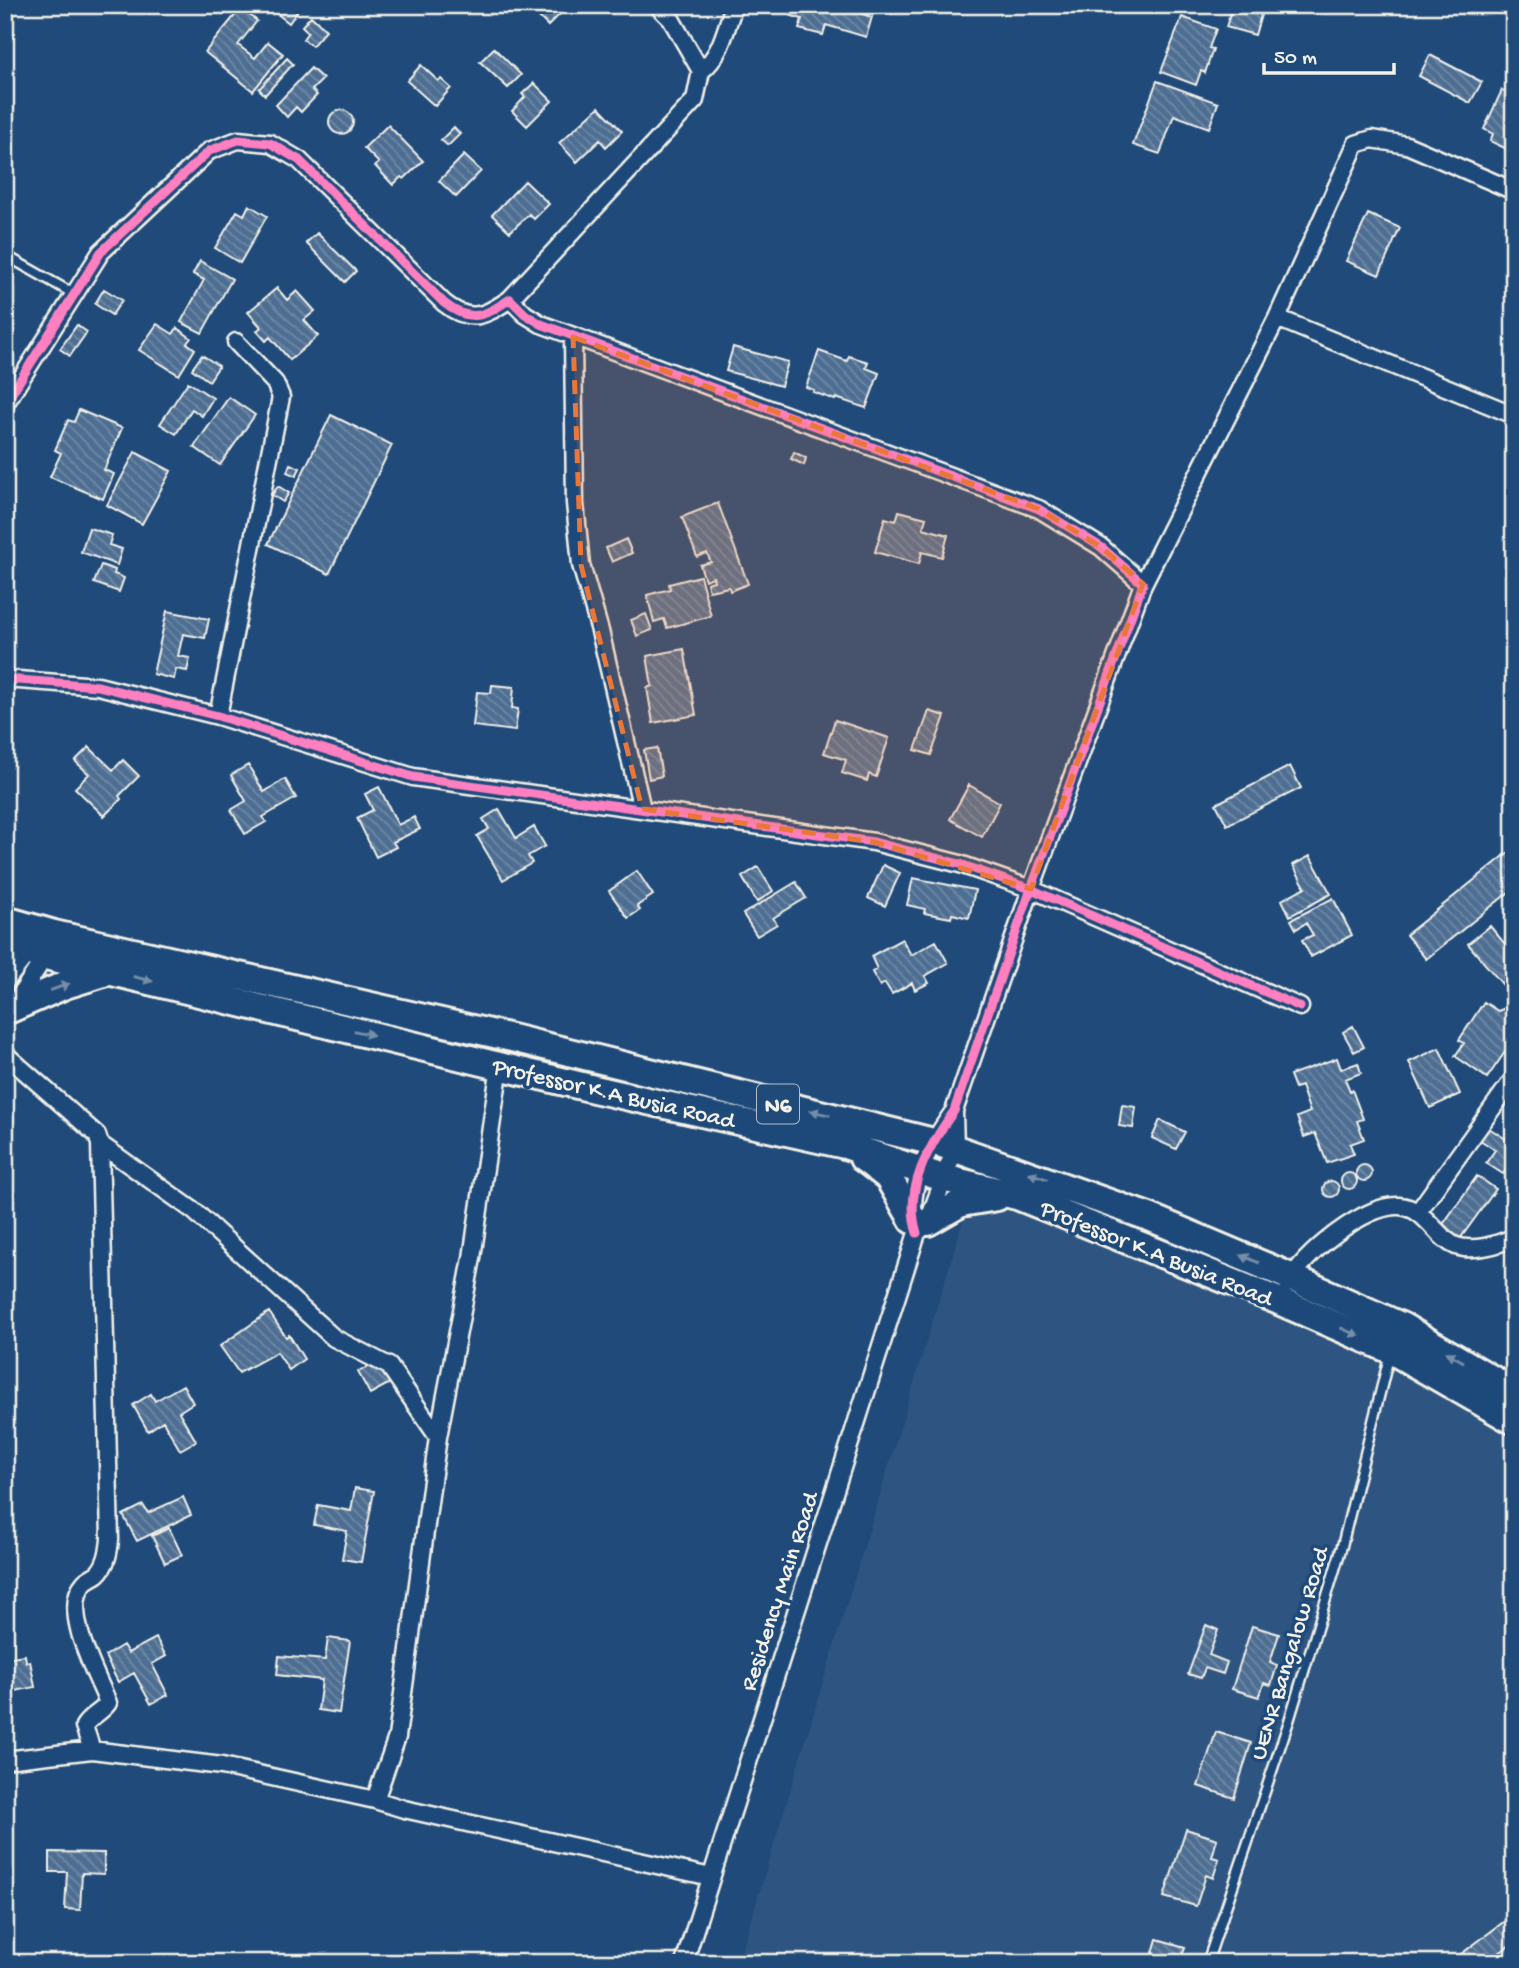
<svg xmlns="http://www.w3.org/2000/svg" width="1519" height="1968" viewBox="0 0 1519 1968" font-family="'Gochi Hand',sans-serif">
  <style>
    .built { fill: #2d5581 }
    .building { fill: url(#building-back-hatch); stroke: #f4f1e8; stroke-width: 2 }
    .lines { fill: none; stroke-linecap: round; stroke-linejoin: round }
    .lane-casing { stroke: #f4f1e8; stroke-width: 13 }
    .street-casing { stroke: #f4f1e8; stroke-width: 21 }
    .primary-casing { stroke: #f4f1e8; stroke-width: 32 }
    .lane { stroke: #1f4a7a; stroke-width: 8 }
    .street { stroke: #1f4a7a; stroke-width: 16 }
    .primary { stroke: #1f4a7a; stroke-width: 26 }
    .cycleway-casing { stroke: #1f4a7a; stroke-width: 13 }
    .cycleway { stroke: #ff80c0; stroke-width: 9 }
    .oneway { fill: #748da6 }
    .marked { fill: #ea7738; fill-opacity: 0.2; stroke: #ea7738; stroke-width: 5; stroke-dasharray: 14 9; stroke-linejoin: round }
    .labels { text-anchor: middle; stroke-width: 7; stroke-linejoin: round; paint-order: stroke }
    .shield { fill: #1f4a7a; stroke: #b4bfc7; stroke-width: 2 }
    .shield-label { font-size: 23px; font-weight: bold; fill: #f4f1e8 }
    .street-label { font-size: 24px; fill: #f4f1e8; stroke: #1f4a7a }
  </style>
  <defs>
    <pattern id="building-back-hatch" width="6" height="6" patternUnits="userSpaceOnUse" patternTransform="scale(1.75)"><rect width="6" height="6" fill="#4d6e92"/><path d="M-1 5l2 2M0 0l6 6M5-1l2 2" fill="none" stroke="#708aa6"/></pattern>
  </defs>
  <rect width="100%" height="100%" fill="#1f4a7a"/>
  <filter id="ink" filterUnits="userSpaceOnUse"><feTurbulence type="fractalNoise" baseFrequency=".0143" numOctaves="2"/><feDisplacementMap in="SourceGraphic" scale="14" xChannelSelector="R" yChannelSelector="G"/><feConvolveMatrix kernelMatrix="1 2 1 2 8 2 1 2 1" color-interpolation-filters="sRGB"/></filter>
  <g filter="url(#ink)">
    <path class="built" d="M972,1191l396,159 146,77v536h-776z"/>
    <path class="building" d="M266,5h23l8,7 -8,11z
      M527,5h34l4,4 -17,17z
      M792,5h43l37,12 -6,20 -40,-12 -3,10 -24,-6 3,-10 -13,-4z
      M1233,5h31l-9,30 -29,-8z
      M241,8l16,13 -19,24 17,13 13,-16 15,12 -30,37 -48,-39z
      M311,16l15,14 -14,16 -9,-7 5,-7 -6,-6z
      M1182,17l34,12 -7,19 4,1 -8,24 -4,-2 -5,14 -35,-13z
      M494,48l27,27 -13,13 -28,-26z
      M1430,55l52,27 -12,21 -51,-27z
      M287,58l6,6 -28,31 -6,-6z
      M421,65l17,16 3,-2 10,9 -16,18 -28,-25z
      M311,68l12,11 -11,11 5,5 -16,17 -5,-5 -9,10 -11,-12z
      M1157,81l61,22 -9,25 -35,-13 -14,39 -27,-9z
      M534,83l18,18 -25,25 -15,-15 13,-14 -3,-3z
      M1502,90l12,6v52l-3,3 -21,-10 3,-7 -9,-5z
      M599,107l23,24 -16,16 -6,-7 -23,22 -18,-19z
      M329 122a12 12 0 1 1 24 0a12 12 0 1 1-24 0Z
      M388,125l35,36 -19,18 -3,-2 -8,8 -18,-19 4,-3 -15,-15z
      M454,127l6,7 -12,12 -7,-6z
      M464,155l17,16 -25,26 -17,-16z
      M525,181l24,23 -15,15 -5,-5 -19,18 -18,-17z
      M249,205l18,11 -27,47 -25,-15 22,-37 7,4z
      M1368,214l32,14 -21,47 -33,-14z
      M317,233l39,38 -11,11 -39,-39z
      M200,261l32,18 -30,54 -21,-11 23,-42 -11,-6z
      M277,288l10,12 10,-9 18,20 -11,9 14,16 -28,24 -20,-23 -4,4 -9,-10 4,-4 -13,-15z
      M104,289l18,11 -10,15 -17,-11z
      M157,324l16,10 4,-6 14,10 -4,5 8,6 -16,26 -40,-25z
      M77,325l10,7 -17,24 -10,-7z
      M733,347l55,15 -7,24 -55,-15z
      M819,351l28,10 2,-5 19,6 -2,6 13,5 -13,35 -30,-10 -1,2 -22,-8 1,-2 -8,-3z
      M202,355l17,11 -10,15 -17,-12z
      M188,382l25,16 -11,18 -10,-7 -16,25 -16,-10z
      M229,397l26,18 -35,50 -26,-18z
      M79,410l43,18 -18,42 10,4 -11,25 -53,-22 11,-24 -6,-3 13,-30 6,2z
      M331,415l61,30 -63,129 -61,-30z
      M135,452l36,19 -29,53 -35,-19z
      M794,452l12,6 -2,7 -13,-6z
      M290,464l10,4 -4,8 -9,-4z
      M278,486l11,7 -6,9 -11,-7z
      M718,503l30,81 -18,7 -1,-4 -20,4 -2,-8 7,-2 -1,-4 -8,3 -5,-15 11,-3 -4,-9 -10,4 -15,-40z
      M899,511l27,7 -3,10 25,7 -6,22 -20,-5 -3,12 -44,-12 10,-34 11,3z
      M89,528l23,7 -3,10 13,4 -5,16 -36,-13z
      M626,539l6,14 -20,9 -6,-14z
      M101,565l14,5 -1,4 10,4 -5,14 -25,-9z
      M700,576l11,40 -44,12 -3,-9 -10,3 -7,-27 23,-6 -1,-5z
      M167,611l42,8 -4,19 -22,-4 -5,22 12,2 -3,13 -11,-2 -2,10 -21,-5z
      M646,614l6,16 -15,6 -6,-16z
      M684,649l12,66 -43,8 -6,-35 5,-2 -5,-30z
      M492,685l22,2 -2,21 6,1 -3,22 -42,-5 4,-34 14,1z
      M929,711l16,5 -14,39 -16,-5z
      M835,720l54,18 -13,39 -7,-3 -2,7 -25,-8 4,-13 -22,-7z
      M89,747l24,23 10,-10 16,16 -20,20 2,3 -17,17 -29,-28 14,-14 -14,-13z
      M657,748l5,28 -13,3 -5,-29z
      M248,765l16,27 21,-13 11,19 -33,19 3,5 -21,12 -14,-24 15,-9 -15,-26z
      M1290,766l11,22 -74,37 -11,-21z
      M969,785l31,18 -18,34 -32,-18z
      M379,787l19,38 16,-8 6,12 -27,13 3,5 -20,10 -19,-39 16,-8 -8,-16z
      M499,809l17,29 18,-11 11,19 -17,10 4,7 -29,17 -26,-44 12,-7 -6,-10z
      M1514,848v40l-88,71 -20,-24z
      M1310,856l21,38 -41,22 -8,-16 23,-13 -12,-22z
      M883,865l17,8 -15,33 -17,-8z
      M758,867l15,24 -16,11 -15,-25z
      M637,871l16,24 -16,11 3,4 -12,8 -19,-27z
      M913,878l62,12 -6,28 -17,-4 -1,4 -27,-5 1,-4 -18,-4z
      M796,882l10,16 -33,20 4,6 -20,12 -14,-22z
      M1333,898l19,37 -41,22 -9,-17 11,-5 -7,-12 -10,6 -5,-9z
      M1490,926l24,29v43l-46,-54z
      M902,939l9,16 25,-14 12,22 -23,13 4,7 -14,7 -3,-7 -20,11 -7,-11 -5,3 -8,-14 5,-3 -6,-13z
      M1484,1002l14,9 7,-3 9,5v26l-27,39 -32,-22 9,-13 -5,-3z
      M1353,1026l11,21 -10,5 -11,-20z
      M1439,1048l21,46 -30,14 -21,-46z
      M1337,1058l4,11 17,-6 3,10 -16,6 5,12 2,-1 11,29 -6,2 7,18 -14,5 4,10 -27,9 -12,-30 -11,4 -7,-20 13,-5 -9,-26 -6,2 -5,-13z
      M1122,1105l14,2 -3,21 -14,-2z
      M1160,1120l25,12 -9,17 -24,-11z
      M1484,1125l22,14 8,-11v31l-11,15 -17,-11 9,-13 -19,-13z
      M1356 1173a8 8 0 1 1 16 0a8 8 0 1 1-16 0Z
      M1341 1181a8 8 0 1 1 16 0a8 8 0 1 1-16 0Z
      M1477,1176l19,13 -39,54 -18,-13z
      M1323 1189a8 8 0 1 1 16 0a8 8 0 1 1-16 0Z
      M269,1312l17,25 3,-2 15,24 -15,11 -12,-18 -38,21 -19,-27z
      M379,1361l11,22 -20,11 -12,-22z
      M183,1385l10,18 -14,9 17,29 -16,9 -17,-29 -15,10 -15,-26 18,-11 4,7z
      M355,1488l19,3 -13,71 -19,-3 5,-28 -33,-6 4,-20 33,6z
      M183,1497l8,18 -54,26 -14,-26 20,-10 5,8z
      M169,1528l13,27 -17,8 -13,-27z
      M1206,1625l12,5 -9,25 18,7 -4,12 -18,-6 -4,10 -13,-4z
      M1252,1626l27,8 -9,28 7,3 -6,20 -7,-2 -5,14 -27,-8z
      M156,1638l10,18 -14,8 16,31 -17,9 -17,-31 -16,9 -13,-26 18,-11 5,8z
      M328,1638l22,3 -11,72 -21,-3 4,-30 -45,-5 2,-19 46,4z
      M25,1655l1,7 4,-1 5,26 -30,6v-35z
      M1216,1732l35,11 -17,55 -36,-12z
      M1186,1829l31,10 -5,18 7,2 -6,19 -7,-3 -10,31 -32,-9z
      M50,1852l54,1v21l-22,-1 -2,37 -15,-1 2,-37h-17z
      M1514,1914v28l-28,21h-26l-4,-5z
      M1157,1939l28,8 -5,16h-30z"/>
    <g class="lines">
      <defs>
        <path id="lane" d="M5,255l69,39
          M1207,1963l82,-242 53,-175 48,-193"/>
        <path id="street" d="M701,71c20,-15 25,-43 33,-66
          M510,299l185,-199 6,-29 -30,-52 -14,-14
          M1277,318l237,97
          M573,337l2,166 6,62 19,66 42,178
          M5,404l96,-152 108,-101 29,-11 32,3 29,17 145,143c26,21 41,13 66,-4l15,15 16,10 498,185 62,38 42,37 -112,305 269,118
          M1143,584l134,-266 79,-174 16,-5 35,6 107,46
          M5,679l93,7 120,30 195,61 461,65 86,22 71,25 -77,222c-25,35 -51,78 -37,122
          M218,716l63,-319 -6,-14 -39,-41
          M5,982l24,-31 3,-6
          M14,1005l35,-55
          M5,1054l92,81 3,9 10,395c-1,12 -3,26 -13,35 -4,3 -10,5 -13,9 -24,27 13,92 24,120 -7,10 -17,12 -24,23l8,24
          M100,1144l94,67 140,127 55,28 49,71
          M1418,1212l96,-134
          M1288,1284c14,-29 77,-80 111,-78 26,1 37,32 57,40 17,6 42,-1 58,-9
          M5,1760l87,-10 130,16 153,34 29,9 307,68
          M375,1800l22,-63 41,-300 34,-179 28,-193
          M684,1963l233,-730 11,-11 27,-74 -1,-37"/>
        <path id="primary" d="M5,920l49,14 458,104 430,106 207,73 128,54 126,56 111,65
          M5,946l589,143 251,56 98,33 74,18 262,105 112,49 123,71
          M10,1009l55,-24 45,-14
          M863,1158l25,19 25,43
          M928,1222l33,-19 36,-6"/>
      </defs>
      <use href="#lane" class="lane-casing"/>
      <use href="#street" class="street-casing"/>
      <use href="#primary" class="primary-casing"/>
      <use href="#lane" class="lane"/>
      <use href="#street" class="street"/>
      <use href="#primary" class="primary"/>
      <defs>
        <path id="cycleway" d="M5,404l96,-152 108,-101 29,-11 32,3 29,17 145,143c26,21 41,13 66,-4l15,15 16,10 498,185 62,38 42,37 -112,305 269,118
          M5,679l93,7 120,30 195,61 461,65 86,22 71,25 -77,222c-25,35 -51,78 -37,122"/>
      </defs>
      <use href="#cycleway" class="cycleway-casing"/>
      <use href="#cycleway" class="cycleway"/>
    </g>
    <defs><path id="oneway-solid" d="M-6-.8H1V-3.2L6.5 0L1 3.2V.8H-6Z" transform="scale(1.75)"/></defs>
    <g class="oneway">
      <use href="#oneway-solid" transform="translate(143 979) rotate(14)"/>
      <use href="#oneway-solid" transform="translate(60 987) rotate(-20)"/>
      <use href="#oneway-solid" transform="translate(364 1033) rotate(13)"/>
      <use href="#oneway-solid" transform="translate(820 1113) rotate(-167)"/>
      <use href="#oneway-solid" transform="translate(1038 1176) rotate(-161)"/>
      <use href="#oneway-solid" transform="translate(1250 1259) rotate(-157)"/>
      <use href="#oneway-solid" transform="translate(1350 1332) rotate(23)"/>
      <use href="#oneway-solid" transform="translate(1455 1357) rotate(-150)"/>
    </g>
  </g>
  <path class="marked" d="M573,337l466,172 62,38 42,37 -112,305 -157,-47 -232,-33 -61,-244z"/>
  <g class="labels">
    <rect class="shield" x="757" y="1084.5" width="42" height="39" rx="5"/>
    <g class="shield-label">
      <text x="778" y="1112">N6</text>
    </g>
    <g class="street-label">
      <text transform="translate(614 1092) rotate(13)" y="8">Professor K.A Busia Road</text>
      <text transform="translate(1157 1252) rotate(22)" y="8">Professor K.A Busia Road</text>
      <text transform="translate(778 1591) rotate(-72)" y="8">Residency Main Road</text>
      <text transform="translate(1288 1653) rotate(-73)" y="8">UENR Bangalow Road</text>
    </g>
  </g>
  <rect width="1519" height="1968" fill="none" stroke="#1f4a7a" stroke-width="28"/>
  <rect x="14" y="14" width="1491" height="1940" fill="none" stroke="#f4f1e8" stroke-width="2.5" filter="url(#ink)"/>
  <path d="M1264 63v10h130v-10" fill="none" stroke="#f4f1e8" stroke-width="3.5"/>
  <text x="1274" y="63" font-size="21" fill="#f4f1e8" stroke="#1f4a7a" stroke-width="5" paint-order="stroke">50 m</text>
</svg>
